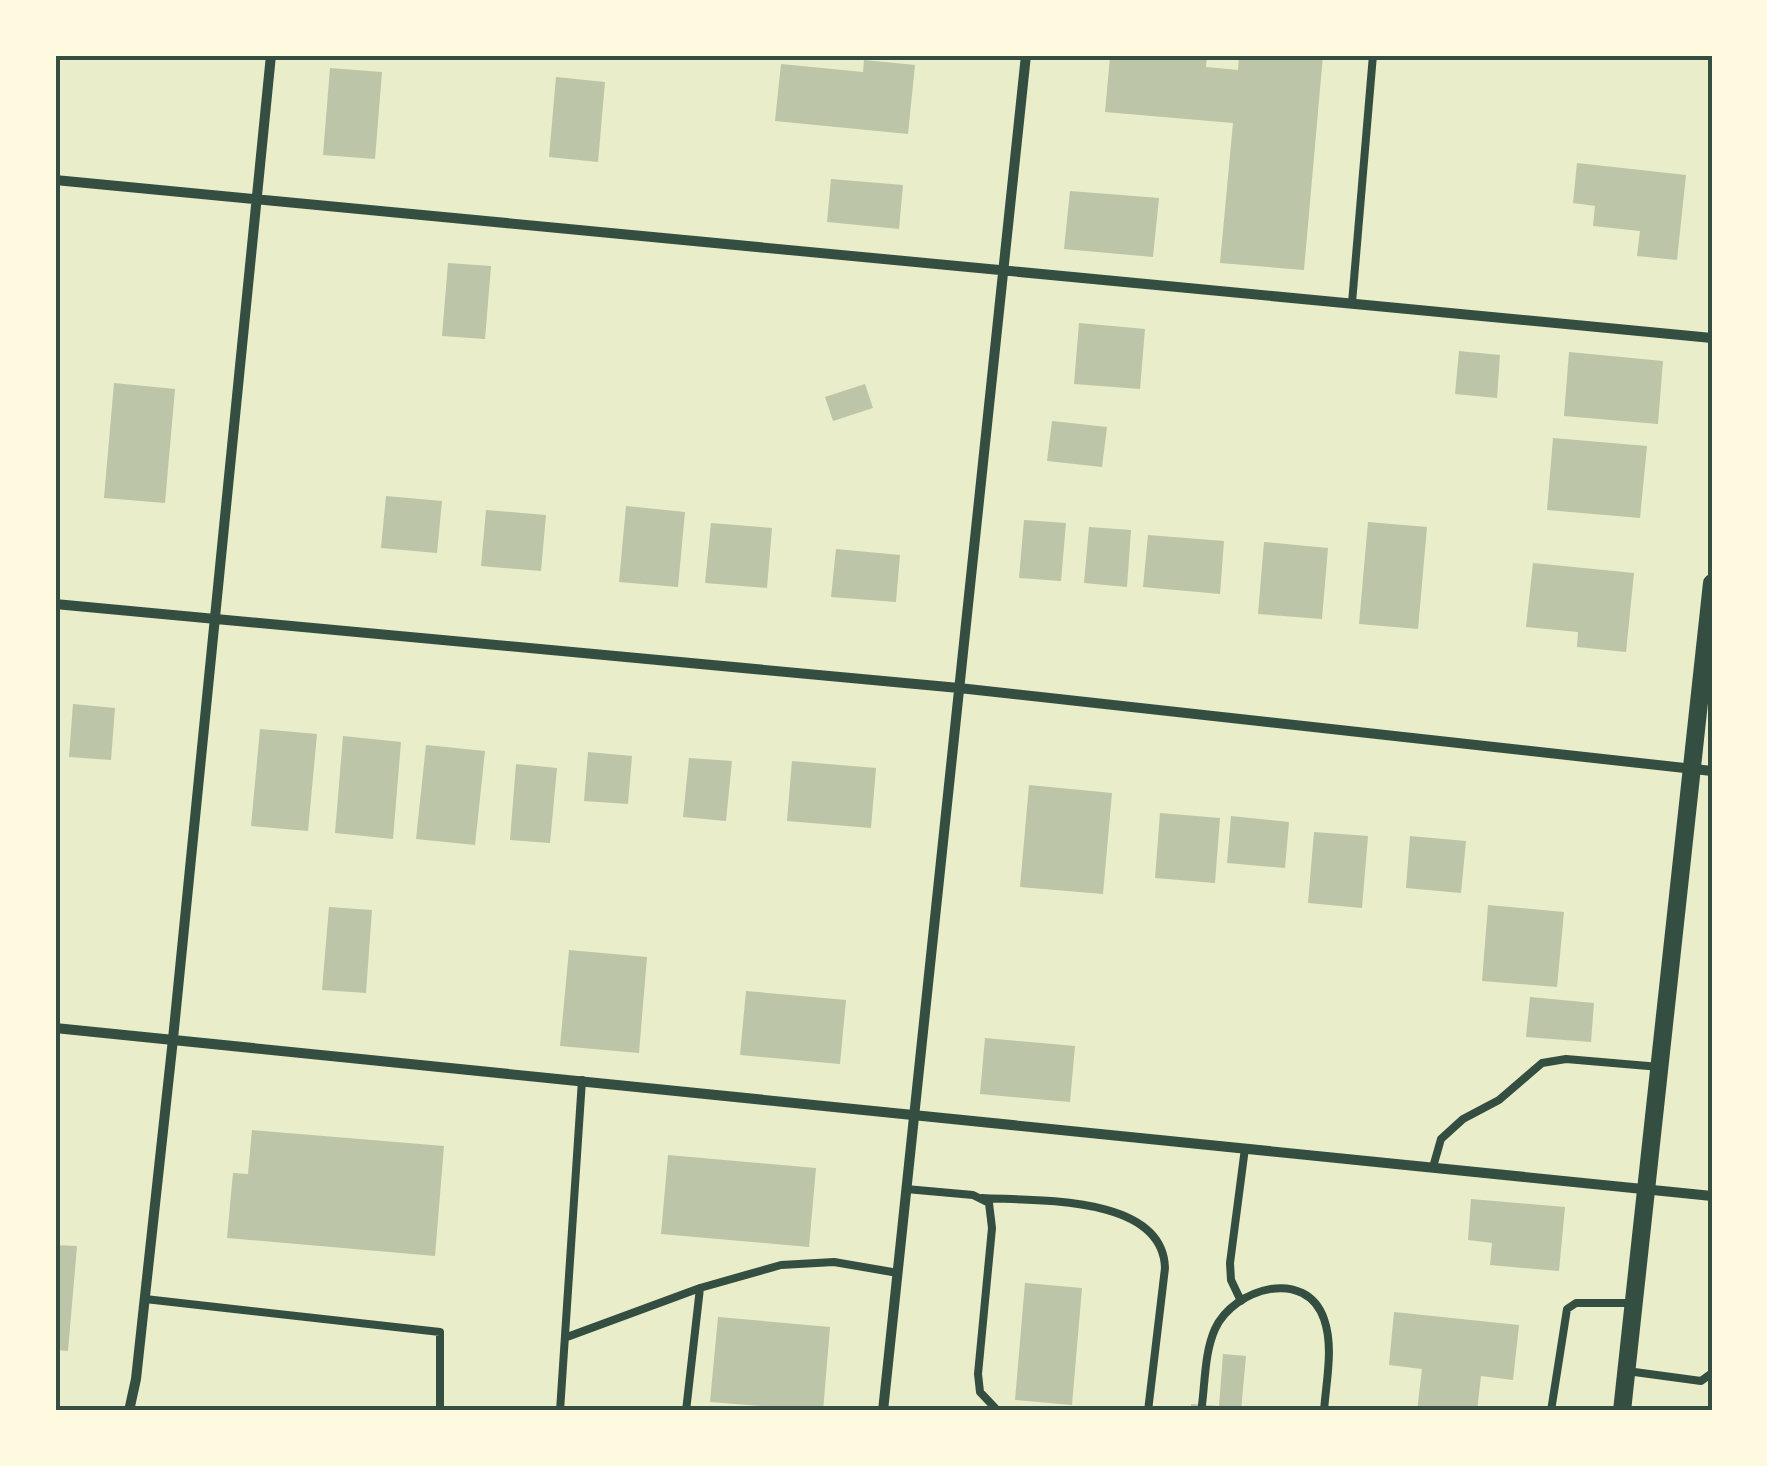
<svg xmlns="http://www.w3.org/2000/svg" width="1767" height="1466" viewBox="0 0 1767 1466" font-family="'Alegreya Sans',sans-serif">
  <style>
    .building { fill: #bcc5a7 }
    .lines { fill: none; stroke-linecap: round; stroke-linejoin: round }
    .service { stroke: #344e41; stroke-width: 8 }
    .minor { stroke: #344e41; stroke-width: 10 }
    .tertiary { stroke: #344e41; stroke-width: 18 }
    .neatline { fill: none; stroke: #344e41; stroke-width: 4 }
  </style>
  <rect width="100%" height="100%" fill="#e9edc9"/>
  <path class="building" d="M1137,55h70l-1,12 32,3 1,-15h84l-19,215 -84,-7 13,-140 -128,-11 5,-55 27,3z
    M864,60l51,5 -7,69 -133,-13 6,-57 82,8z
    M330,68l52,4 -7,87 -52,-4z
    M556,77l49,5 -7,80 -49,-5z
    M1577,163l109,12 -9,85 -40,-4 3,-25 -47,-5 2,-20 -22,-3z
    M831,179l72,6 -4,44 -72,-7z
    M1070,191l89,7 -6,59 -89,-8z
    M448,263l43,3 -6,73 -43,-3z
    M1079,323l66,6 -5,60 -66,-5z
    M1459,351l41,4 -3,43 -42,-4z
    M1569,352l94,9 -5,63 -94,-8z
    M114,383l61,6 -10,114 -61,-5z
    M865,384l8,24 -40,13 -8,-24z
    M1052,421l55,6 -5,40 -55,-6z
    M1553,438l94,8 -7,72 -93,-8z
    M386,496l56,5 -5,52 -56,-5z
    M626,506l59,6 -7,75 -59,-5z
    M486,510l60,5 -5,56 -60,-5z
    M1024,520l42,3 -5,58 -42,-3z
    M1368,522l59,5 -9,102 -59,-5z
    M711,523l61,5 -5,60 -62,-5z
    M1089,527l42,3 -4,57 -43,-4z
    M1148,535l76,6 -4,53 -77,-7z
    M1264,542l64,6 -6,71 -64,-5z
    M836,549l64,6 -4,47 -65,-5z
    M1533,563l101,10 -8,79 -49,-5 1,-15 -52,-5z
    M73,704l42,4 -4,52 -42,-3z
    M260,729l57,5 -9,97 -57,-5z
    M343,736l58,6 -8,97 -58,-6z
    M426,745l59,6 -10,94 -59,-6z
    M588,752l44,4 -4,48 -44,-3z
    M689,758l43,3 -6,60 -43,-4z
    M792,761l84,7 -5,60 -84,-7z
    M516,764l41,4 -7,75 -40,-3z
    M1029,785l83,8 -9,101 -83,-7z
    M1160,813l60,5 -5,65 -60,-5z
    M1231,816l58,6 -4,46 -58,-5z
    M1314,832l54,4 -6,72 -54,-5z
    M1410,836l56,5 -5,52 -55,-5z
    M1488,905l76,7 -7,75 -75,-6z
    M329,907l43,3 -6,83 -44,-3z
    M569,950l78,7 -8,96 -79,-7z
    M746,991l100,9 -6,64 -100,-9z
    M1530,997l64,6 -3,39 -65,-5z
    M985,1038l90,8 -5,56 -90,-8z
    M252,1130l192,16 -9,110 -208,-18 6,-65 15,1z
    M668,1155l148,13 -7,79 -148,-13z
    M1471,1199l94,8 -6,64 -69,-6 2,-22 -24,-3z
    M55,1245l22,1 -9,105 -13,-1z
    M1025,1283l57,5 -10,117 -57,-5z
    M1394,1312l125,13 -6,55 -32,-4 -4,35h-60l5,-42 -33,-4z
    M718,1317l112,10 -7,84 -113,-9z
    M1223,1354l23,2 -5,55h-50v-7l28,2z"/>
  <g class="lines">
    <path class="service" d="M1352,303l21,-248
      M1433,1167l8,-28 22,-20 36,-19 43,-37 24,-4 94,8
      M906,1189l67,6 16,8 3,25 -14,146 2,18 18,19
      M982,1198c52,3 181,-4 183,70l-17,143
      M145,1299l295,33v79
      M1241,1301l-10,-21 -1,-17 15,-115
      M567,1337l133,-49 81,-23 53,-3 64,11
      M1627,1371l74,10 11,-8
      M1202,1405c3,-24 3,-54 13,-76 19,-41 91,-62 109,-10 10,28 2,63 0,92
      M560,1411l22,-331
      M686,1411l14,-123
      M1551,1411l16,-102 9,-6h59"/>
    <path class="minor" d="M55,180l1657,158
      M55,604l904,84 753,83
      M55,1028l1657,168
      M129,1411l7,-32 37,-340 98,-984
      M883,1411l143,-1356"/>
    <path class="tertiary" d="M1622,1411l90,-828"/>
  </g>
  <rect width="1767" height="1466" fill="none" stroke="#fefae0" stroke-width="115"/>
  <rect x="58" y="58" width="1652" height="1350" class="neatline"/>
</svg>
